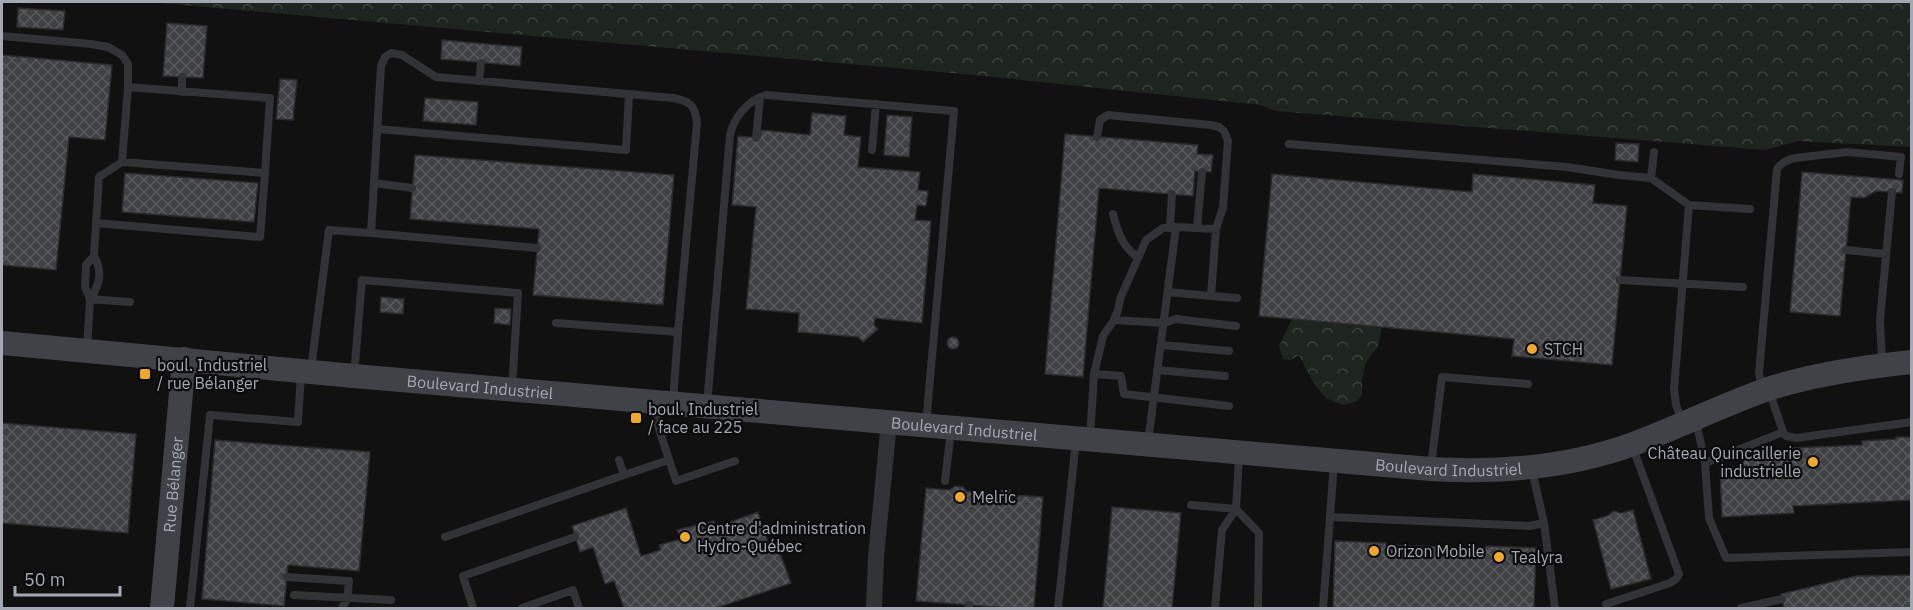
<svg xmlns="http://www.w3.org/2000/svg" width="1913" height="610" viewBox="0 0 1913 610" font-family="'IBM Plex Sans',sans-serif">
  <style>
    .forest { fill: url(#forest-crowns) }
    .building { fill: url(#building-cross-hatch); stroke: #2b2b2e; stroke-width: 1.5 }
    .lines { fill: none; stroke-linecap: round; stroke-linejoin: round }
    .lane { stroke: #323337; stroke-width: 8 }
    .street { stroke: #323337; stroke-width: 16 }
    .secondary { stroke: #404247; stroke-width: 24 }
    .poi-dot { fill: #eda82f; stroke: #0c0c0d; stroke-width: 2 }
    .labels { text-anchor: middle; stroke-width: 4.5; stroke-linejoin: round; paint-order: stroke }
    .poi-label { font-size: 16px; fill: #a3a8b3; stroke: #0c0c0d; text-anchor: start }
    .street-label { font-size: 16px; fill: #a3a8b3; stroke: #0c0c0d }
  </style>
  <defs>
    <pattern id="forest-crowns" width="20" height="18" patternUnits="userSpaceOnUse" patternTransform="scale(1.5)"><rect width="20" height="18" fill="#1d251e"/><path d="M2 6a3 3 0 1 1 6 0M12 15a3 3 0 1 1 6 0" fill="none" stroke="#3b423c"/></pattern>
    <pattern id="building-cross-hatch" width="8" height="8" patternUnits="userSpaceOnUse" patternTransform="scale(1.5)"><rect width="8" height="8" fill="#404145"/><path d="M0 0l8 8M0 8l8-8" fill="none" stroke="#585a5d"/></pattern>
  </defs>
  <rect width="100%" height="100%" fill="#111112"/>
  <path class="forest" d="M149,2h1762v145l-113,-6 -33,9 -489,-39 -15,-6 -287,-30z
    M1292,319l90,8 -4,19 -12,16 -4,17v16l-6,7 -14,3 -16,-7 -12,-14 -15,-29 -8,5 -8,-1 -4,-13z"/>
  <path class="building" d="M18,8l47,3 -2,19 -46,-3z
    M167,23l40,3 -4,52 -40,-2z
    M442,40l80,7 -2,19 -79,-7z
    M2,55l110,10 -7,75 -36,-3 -13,133 -54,-5z
    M280,79l17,1 -4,40 -17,-1z
    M425,98l53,4 -2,23 -53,-4z
    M812,113l34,3 -2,19 17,2 -3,30 62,5 -2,18 10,1 -2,15 -9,-1 -2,15 16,1 -9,102 -47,-5 -1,7 4,4 -15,13 -5,-5 -60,-5 1,-19 -53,-4 10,-102 -24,-2 6,-69 22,2 1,-8 49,5z
    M887,115l25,2 -3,40 -25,-2z
    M1065,134l133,11 -1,9 16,1 -2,17 -16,-1 -2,25 -94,-8 -16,189 -38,-3z
    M1616,143l23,1 -1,18 -23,-2z
    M415,155l259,20 -11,130 -130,-10 6,-66 -129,-10z
    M1802,172l101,8 -1,13 -26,-2 -12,7 -13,-1 -11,119 -50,-4z
    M125,173l133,10 -4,39 -132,-10z
    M1272,174l200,18 1,-18 122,11 -2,18 34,3 -15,159 -100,-9 2,-17 -255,-23z
    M381,297l23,2 -1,15 -23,-2z
    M495,308l16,1 -1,16 -16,-2z
    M947 343a6 6 0 1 1 12 0a6 6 0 1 1-12 0Z
    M2,423l134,11 -8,99 -126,-10z
    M1896,437h16v63l-119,6 1,7 -72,4 -2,-49 23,-1v-8l26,-1v-4l22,-1v-5l71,-3v-4l34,-2z
    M215,440l155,12 -11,119 -71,-6 -4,41 -82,-7z
    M955,486l8,1 3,4 32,3 4,-4h7l4,5 30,2 -9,111h-25l-93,-7 10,-113 24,2z
    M1112,507l69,6 -9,95h-69z
    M626,508l15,48 20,-6 -2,-5 22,-6 -4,-9 4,-1 33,-8 2,6 42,-15 14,42 5,-2 4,4 10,27 -75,25h-92l-10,-27 -9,3 -12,-37 -13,5 -8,-26z
    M1633,510l18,69 -40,10 -18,-69 14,-4 7,-5 7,2z
    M1335,541l51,2v2l99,3 1,-2 50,2 -2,60h-201z
    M1912,575v33h-128l-3,-14 75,-18z"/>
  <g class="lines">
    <path class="lane" d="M2,36l89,8 17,3 14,8 6,9v23
      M479,81l2,-18
      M182,92v-15
      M377,129l249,21 3,-56
      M1097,137l3,-17 8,-5 103,10 8,2 5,4 4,10 -5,66 -7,22
      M756,138l4,-41
      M1289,144l278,23 52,8 32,3 38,27 -15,184 2,16 7,18
      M872,150l4,-46
      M122,162l6,-75 142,11 -5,75
      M1651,178l3,-26
      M374,183l38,5
      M1689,205l61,4
      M1113,214c5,19 9,32 25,44
      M1170,228l2,-34
      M1197,228l5,-56
      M371,233l166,15
      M1846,250l40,4
      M94,256l5,-79 23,-15 143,11 -5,64 -164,-14
      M1620,280l123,7
      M1168,292l43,4 5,-67 -40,-2
      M1211,296l26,2
      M90,299l40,3
      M1114,320l50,3 12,-4 60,7
      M556,323l122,9 -5,70
      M1161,345l68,6
      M87,349l3,-50 -5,-12 1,-22 8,-9c9,16 6,28 -4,43
      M1882,362l-2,-42 12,-128
      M311,369l18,-139 42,3 10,-167 4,-9 6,-4 11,2 34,22 237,21c17,3 22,7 24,25l-19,209
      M1157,370l68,6
      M1094,374l9,-38 11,-16 4,-10 2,-11 26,-59 17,-12 13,-1 -28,215
      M354,375l8,-95 156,13 -6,95
      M1762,388l-3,-15 18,-204c5,-7 10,-9 18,-11l52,-6 54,5 -2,17
      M707,405l23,-270c4,-18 18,-35 36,-40l188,16 -28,313
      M659,406l-2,17 19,58 59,-20
      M1693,421l5,9 7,33 78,-31 -14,-42
      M1783,432l3,4 10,2 116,-16
      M1090,438l4,-64 27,2 3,18 105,12
      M619,460l5,15 45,-15
      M1334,463l-4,54 199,9 15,-3 -12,-53
      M1705,463l4,55 17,40 186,-6
      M1431,466l11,-89 86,7
      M945,481l6,-51
      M1191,505l45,4 3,-53
      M1544,523l11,85
      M445,537l179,-62
      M287,577l62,4 -2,18 -5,9
      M294,595l97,5
      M1606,604l64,-21 6,-4 3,-5 -46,-126
      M190,608l20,-193 88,7 3,-48
      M473,608l-10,-32 112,-39
      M522,608l51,-18 6,18
      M969,608v-3
      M1058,608l18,-167
      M1215,608l7,-78 14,-21 23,24 -1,75
      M1323,608l7,-91
      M1741,608l41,-9"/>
    <path class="street" d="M874,608l2,-51 13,-135"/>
    <g class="secondary">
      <path id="s1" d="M2,343l352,33 1077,93c69,4 137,-1 202,-25 46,-17 89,-39 135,-55 46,-15 95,-22 144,-27"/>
      <path id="s2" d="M162,608l22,-249"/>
    </g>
  </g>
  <g class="poi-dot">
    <circle cx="1532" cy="349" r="6"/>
    <rect x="139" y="368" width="12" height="12" rx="3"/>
    <rect x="630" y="412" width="12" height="12" rx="3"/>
    <circle cx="1813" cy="462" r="6"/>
    <circle cx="960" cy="497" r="6"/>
    <circle cx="685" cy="537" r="6"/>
    <circle cx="1374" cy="551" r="6"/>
    <circle cx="1499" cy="557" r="6"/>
  </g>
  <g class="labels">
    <g class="poi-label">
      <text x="1544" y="355">STCH</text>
      <text x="157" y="371">boul. Industriel<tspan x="157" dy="18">/ rue Bélanger</tspan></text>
      <text x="648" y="415">boul. Industriel<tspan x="648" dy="18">/ face au 225</tspan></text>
      <text x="1801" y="459" text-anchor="end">Château Quincaillerie<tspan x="1801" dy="18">industrielle</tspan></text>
      <text x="972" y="503">Melric</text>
      <text x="697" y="534">Centre d'administration<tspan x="697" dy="18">Hydro-Québec</tspan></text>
      <text x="1386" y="557">Orizon Mobile</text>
      <text x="1511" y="563">Tealyra</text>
    </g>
    <g class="street-label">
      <text dy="6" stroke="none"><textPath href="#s1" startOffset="480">Boulevard Industriel</textPath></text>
      <text dy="6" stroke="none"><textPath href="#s1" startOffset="966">Boulevard Industriel</textPath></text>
      <text dy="6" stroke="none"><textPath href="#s1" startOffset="1452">Boulevard Industriel</textPath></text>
      <text dy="6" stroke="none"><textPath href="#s2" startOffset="124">Rue Bélanger</textPath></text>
    </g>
  </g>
  <rect width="1913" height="610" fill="none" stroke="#a3a8b3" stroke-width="6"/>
  <path d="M15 586v9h105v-9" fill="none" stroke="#a3a8b3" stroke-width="3"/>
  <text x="24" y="586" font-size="18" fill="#a3a8b3" stroke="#0c0c0d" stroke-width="4.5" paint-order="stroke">50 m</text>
</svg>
